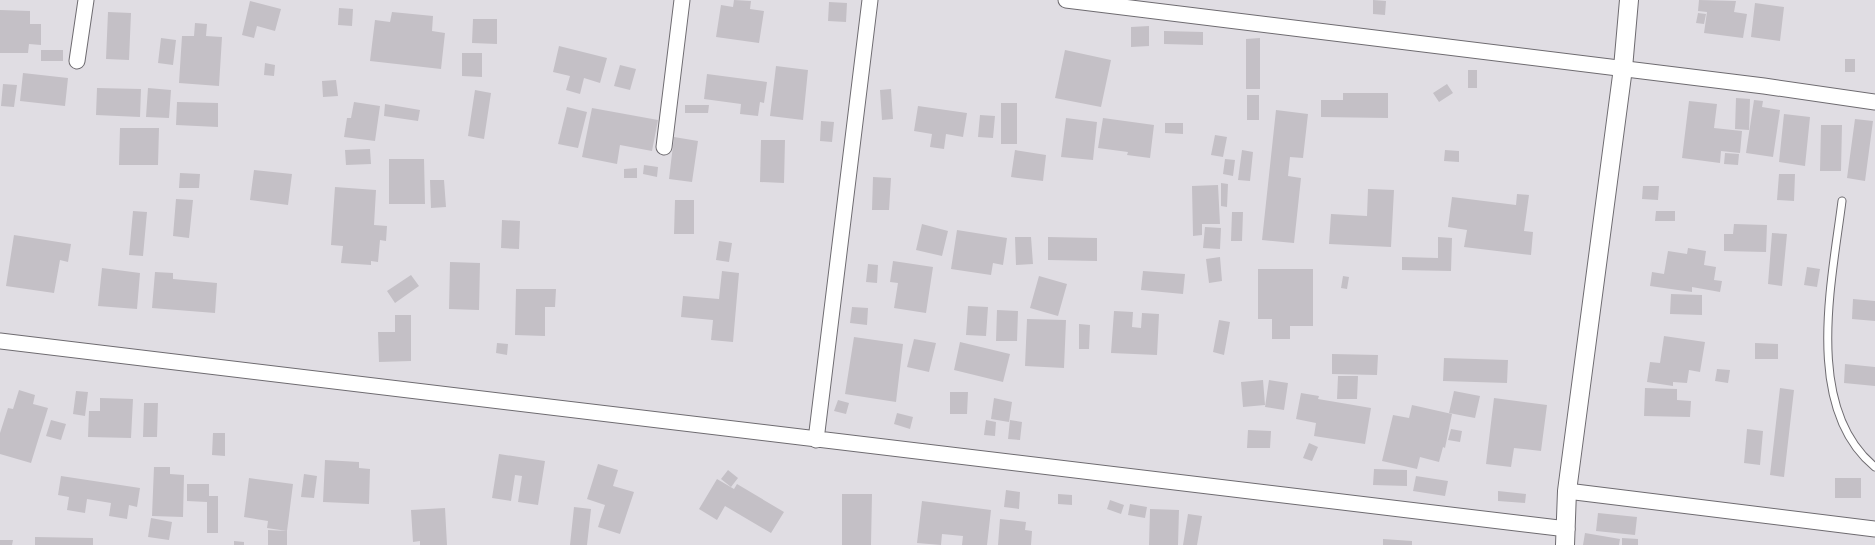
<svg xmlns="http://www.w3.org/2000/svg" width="1875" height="545" viewBox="0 0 1875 545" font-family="Karla,sans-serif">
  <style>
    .building { fill: #c4c0c6 }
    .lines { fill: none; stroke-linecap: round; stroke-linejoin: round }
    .service-casing { stroke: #6e6b70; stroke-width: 9 }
    .minor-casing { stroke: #6e6b70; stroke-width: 17 }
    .tertiary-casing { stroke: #6e6b70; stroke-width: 20 }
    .service { stroke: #fff; stroke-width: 7 }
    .minor { stroke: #fff; stroke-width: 15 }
    .tertiary { stroke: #fff; stroke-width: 18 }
  </style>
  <rect width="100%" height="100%" fill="#e0dde3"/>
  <path class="building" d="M734,0l17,1 -1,8 14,2 -5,32 -43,-6 5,-32 12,2z
    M1373,0l13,1 -1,14 -12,-1z
    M1699,0l37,1 -2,11 13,2 -4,24 -39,-5 3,-21 -9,-1z
    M250,1l31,8 -6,22 -18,-5 -3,12 -12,-3z
    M829,2l18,1 -1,19 -18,-1z
    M1755,3l29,4 -4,34 -29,-4z
    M339,8l14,1 -1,17 -14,-1z
    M0,10l30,1v13h11v21l-12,-1 -1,9h-28z
    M108,12l23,1 -2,47 -23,-1z
    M392,12l41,4 -1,15 13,2 -4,36 -71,-8 5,-41 15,2z
    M1698,13l8,1 -2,10 -8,-1z
    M473,19h24v25l-25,-1z
    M195,23l12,1 -1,12 16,1 -3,49 -40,-3 3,-47h12z
    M1149,26v20l-18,1v-20z
    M1164,31l39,1v13l-39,-1z
    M161,38l15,2 -3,25 -15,-2z
    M1260,38v51h-14v-50z
    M559,46l48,12 -7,25 -16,-5 -4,16 -14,-4 4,-14 -17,-4z
    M41,50h22v11h-22z
    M1065,50l46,10 -10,47 -46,-9z
    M462,53h20v24l-20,-1z
    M1845,59h10v13h-10z
    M265,63l10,2 -1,11 -10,-1z
    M620,65l16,4 -6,21 -16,-4z
    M776,66l32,4 -5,50 -33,-4z
    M1468,70h9v18h-9z
    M23,73l45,5 -3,28 -45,-5z
    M707,74l60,8 -3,21 -4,-1 -2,14 -18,-2 1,-10 -37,-5z
    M336,80l2,16 -15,1 -1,-16z
    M3,84l14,1 -3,22 -13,-1z
    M1447,84l6,9 -14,9 -6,-9z
    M97,88l44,1 -1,28 -44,-2z
    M148,88l23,2 -2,28 -23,-1z
    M891,89l2,30 -11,1 -2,-30z
    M475,90l16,3 -7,46 -16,-3z
    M1343,93h45v25l-67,-1v-17h22z
    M1247,95h12v25h-12z
    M1736,98l14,1 -1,31 -14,-1z
    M1754,100l9,1 -1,6 18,3 -7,47 -27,-4z
    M1689,101l28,3 -3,24 28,3 -2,22 -19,-2 -1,12 -38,-5z
    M177,102l41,1v24l-42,-2z
    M354,102l26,4 -5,35 -31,-4 3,-19h4z
    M1001,103h16v41h-16z
    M385,104l35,6 -2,11 -34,-5z
    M685,105h24l-1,8h-23z
    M918,106l49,7 -4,24 -17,-3 -2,15 -14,-2 2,-13 -18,-3z
    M567,107l20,5 -9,36 -20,-4z
    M592,108l66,12 -6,31 -32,-6 -3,19 -35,-7z
    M1276,110l32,4 -5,44 -13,-1 -2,19 13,2 -7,65 -32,-3z
    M1784,114l26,3 -5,49 -26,-4z
    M980,115l15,1 -2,22 -15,-1z
    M1066,118l31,4 -4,38 -32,-3z
    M1103,118l51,7 -4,33 -23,-3 1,-3 -30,-4z
    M1855,119l18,2 -8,60 -18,-3z
    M821,121l13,1 -2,20 -12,-1z
    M1165,123h18v11l-18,-1z
    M1821,125h21l-1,46h-21z
    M120,128h39l-1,37h-39z
    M1215,135l12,2 -4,20 -12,-2z
    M674,137l24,4 -6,41 -23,-3z
    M761,140h24l-1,43 -24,-1z
    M370,149l1,15 -25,1 -1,-15z
    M1015,150l31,5 -3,26 -32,-4z
    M1242,150l11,2 -3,29 -12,-1z
    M1445,150l14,1v11l-15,-1z
    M1725,153l14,1 -1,11 -14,-1z
    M389,159h35l1,45h-36z
    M1225,159l10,1 -2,16 -10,-2z
    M644,165l14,2 -1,10 -14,-3z
    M637,168v10h-13v-9z
    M254,170l38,4 -4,31 -38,-5z
    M180,173l20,1 -1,14h-20z
    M1779,174h16l-1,27 -17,-1z
    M873,177l18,1 -2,32h-17z
    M430,180h14l2,27 -15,1z
    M1221,183l7,1 -1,23 -6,-1z
    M1218,185l2,39h-18v11l-9,1 -1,-50z
    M1643,186h16l-1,14 -16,-1z
    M335,187l41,3 -2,35 13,1 -1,15 -6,-1 -2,22 -7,-1v4l-30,-2 2,-17 -12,-1z
    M1368,189l26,1 -3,57 -62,-3 2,-30 36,2z
    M1517,194l12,1 -5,36 9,1 -2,23 -67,-8 3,-17 -19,-3 4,-30 64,8z
    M176,199l17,1 -4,38 -16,-2z
    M675,200h19v34h-20z
    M133,211l14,1 -4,44 -14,-1z
    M1656,211h19v10h-20z
    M1232,212h11l-1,29h-11z
    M502,220l18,1 -1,28 -18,-1z
    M922,224l26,7 -6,25 -26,-6z
    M1734,224l33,1 -1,27 -42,-1v-17h9z
    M1205,227l16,1 -1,21 -17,-1z
    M957,230l50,8 -4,27 -10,-2 -2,12 -40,-6z
    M1772,233l15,1 -5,52 -14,-2z
    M14,235l57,9 -3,18 -8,-2 -6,33 -48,-7z
    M1015,237h16l2,27 -17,1z
    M1048,237l49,1v23l-49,-1z
    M1438,237l14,1 -1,33 -49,-1v-13l36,1z
    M719,241l13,2 -3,19 -13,-2z
    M1688,248l18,3 -2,14 12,2 -2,13 8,1 -2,11 -28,-5v5l-42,-6 2,-14 12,2 4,-23 19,3z
    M1220,257l2,24 -13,2 -3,-24z
    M893,261l40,6 -7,46 -32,-5 4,-25 -8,-1z
    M450,262l30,1 -1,47 -30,-1z
    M868,264l10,1 -1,18 -11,-1z
    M1807,267l13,2 -3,18 -13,-2z
    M102,268l38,5 -3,36 -39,-3z
    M1258,269h55v57h-23v13h-18v-20h-14z
    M722,271l17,2 -6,69 -22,-2 2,-20 -32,-3 2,-21 36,3z
    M1143,271l42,3 -2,20 -42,-4z
    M155,272l18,1v6l44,4 -2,30 -63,-5z
    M411,275l8,11 -24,17 -8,-12z
    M1039,276l28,8 -9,32 -28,-8z
    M1343,276l6,1 -2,12 -6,-1z
    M516,289h40l-1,18h-10v29l-30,-1z
    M1671,294l31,1v20l-32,-1z
    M1853,299l22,2v20l-23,-2z
    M968,306l20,1 -2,29 -20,-1z
    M852,307l16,1 -1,17 -17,-2z
    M997,310l21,1 -1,30h-21z
    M1114,311l19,1 -1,15 9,1 1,-15 17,1 -2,41 -46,-2z
    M395,315h16v46l-32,1 -1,-30h17z
    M1027,319l39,1 -2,48 -39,-2z
    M1219,320l11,2 -6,33 -11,-3z
    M1079,324l11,1 -1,24h-10z
    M1664,336l41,6 -5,30 -11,-2 -2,13 -14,-1v4l-26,-4 3,-20 10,1z
    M854,337l49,7 -7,58 -51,-8z
    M914,339l22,4 -7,29 -22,-5z
    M960,342l50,12 -7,28 -49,-12z
    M497,343l11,1 -1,11 -11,-2z
    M1755,343l23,1v15h-23z
    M1332,354l46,1 -1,20 -45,-1z
    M1444,358l64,2 -1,23 -64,-2z
    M1845,364l30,3v19l-31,-3z
    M1717,369l13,1 -2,13 -13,-2z
    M1338,376h20l-1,23h-20z
    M1263,380l2,25 -22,2 -2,-25z
    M1269,380l19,3 -4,27 -19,-3z
    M1645,388l32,1v11l14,1 -1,16 -46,-1z
    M1780,388l14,2 -10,87 -14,-2z
    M19,390l16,5 -2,9 15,4 -17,55 -31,-9v-21l8,-25 5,1z
    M76,391l12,1 -3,24 -12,-2z
    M1454,391l26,5 -5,22 -26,-5z
    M950,392h18l-1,22h-17z
    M1301,393l18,3 -1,3 53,9 -6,36 -51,-8 2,-13 -20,-4z
    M100,398l33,1 -2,39 -43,-1 1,-26h11z
    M994,398l18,4 -3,20 -18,-3z
    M1494,398l53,7 -6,46 -27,-3 -3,19 -25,-3z
    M838,400l11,3 -3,11 -12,-3z
    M144,403h14l-1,34h-14z
    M1412,405l40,9 -7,34 -2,-1 -4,15 -19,-5 -3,12 -35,-8 11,-46 16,3z
    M897,413l16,4 -3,12 -16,-5z
    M51,420l15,4 -5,16 -15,-4z
    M986,420l10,2 -1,14 -11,-1z
    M1010,420l12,2 -2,18 -12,-1z
    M1451,429l11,2 -2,11 -12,-2z
    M1747,429l16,2 -3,34 -16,-2z
    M1248,430l23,1 -1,17h-23z
    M213,433h12v23l-13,-1z
    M1309,443l9,4 -6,14 -9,-3z
    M499,454l46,7 -7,44 -20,-3 4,-26 -7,-1 -4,26 -19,-3z
    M325,460l34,2v6l11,1 -1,35 -46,-2z
    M598,464l20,6 -5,16 21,6 -14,42 -22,-7 7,-22 -18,-6z
    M154,467h16v7l14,1 -1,42 -31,-1z
    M1374,469l33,1v16l-34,-1z
    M728,470l10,8 -7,9 -10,-8z
    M304,474l13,2 -3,22 -13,-1z
    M61,476l79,12 -3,19 -8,-2 -2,14 -18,-3 2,-13 -24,-4 -2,14 -18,-3 2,-13 -11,-2z
    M1416,476l32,5 -3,15 -32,-5z
    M249,478l44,6 -6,47v14h-19v-15l19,1 -20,-3 1,-7 -24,-4z
    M1835,478h26v20h-26z
    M717,479l17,10 3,-5 47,28 -13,21 -46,-27 -8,14 -18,-11z
    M187,484h22v12h9v37h-11v-31l-20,-1z
    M1006,490l14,2 -1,17 -15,-2z
    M1498,491l28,3 -1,9 -27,-2z
    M842,494h30l-1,51h-29z
    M1058,494l14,1v10l-14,-1z
    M1110,500l14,5 -3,9 -14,-5z
    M922,501l69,9 -4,35h-25l1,-9 -21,-2 -1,11 -24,-2z
    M1130,504l17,3 -2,11 -17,-3z
    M574,507l17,2 -4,36h-17z
    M445,508l2,37h-27v-4l-7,1 -2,-32z
    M1150,509l29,1 -1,35h-29z
    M1598,513l39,4 -2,18 -39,-4z
    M1188,514l14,2 -5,29h-14z
    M151,518l21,4 -3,18 -21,-3z
    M1000,519l26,3 -1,8 7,1 -1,14h-33z
    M1585,533l35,6 -1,6h-36z
    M35,537l58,1v7h-58z
    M1622,538l16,1v6h-16z
    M1383,539l29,2v4h-29z
    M0,540h13l-1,5h-12z
    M234,541l10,1v3h-10z"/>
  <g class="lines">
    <defs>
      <path id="service" d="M1842,201c-10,80 -39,207 33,266"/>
      <path id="minor" d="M1066,0l698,86 111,16
        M77,61l9,-61
        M664,147l18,-147
        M0,341l1567,188
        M816,440l54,-440
        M1567,491l308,38"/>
      <path id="tertiary" d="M1565,545l2,-54 56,-423 6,-68"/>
    </defs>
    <use href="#service" class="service-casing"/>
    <use href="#minor" class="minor-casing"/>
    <use href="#tertiary" class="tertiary-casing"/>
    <use href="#service" class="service"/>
    <use href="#minor" class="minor"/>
    <use href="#tertiary" class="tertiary"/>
  </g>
</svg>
